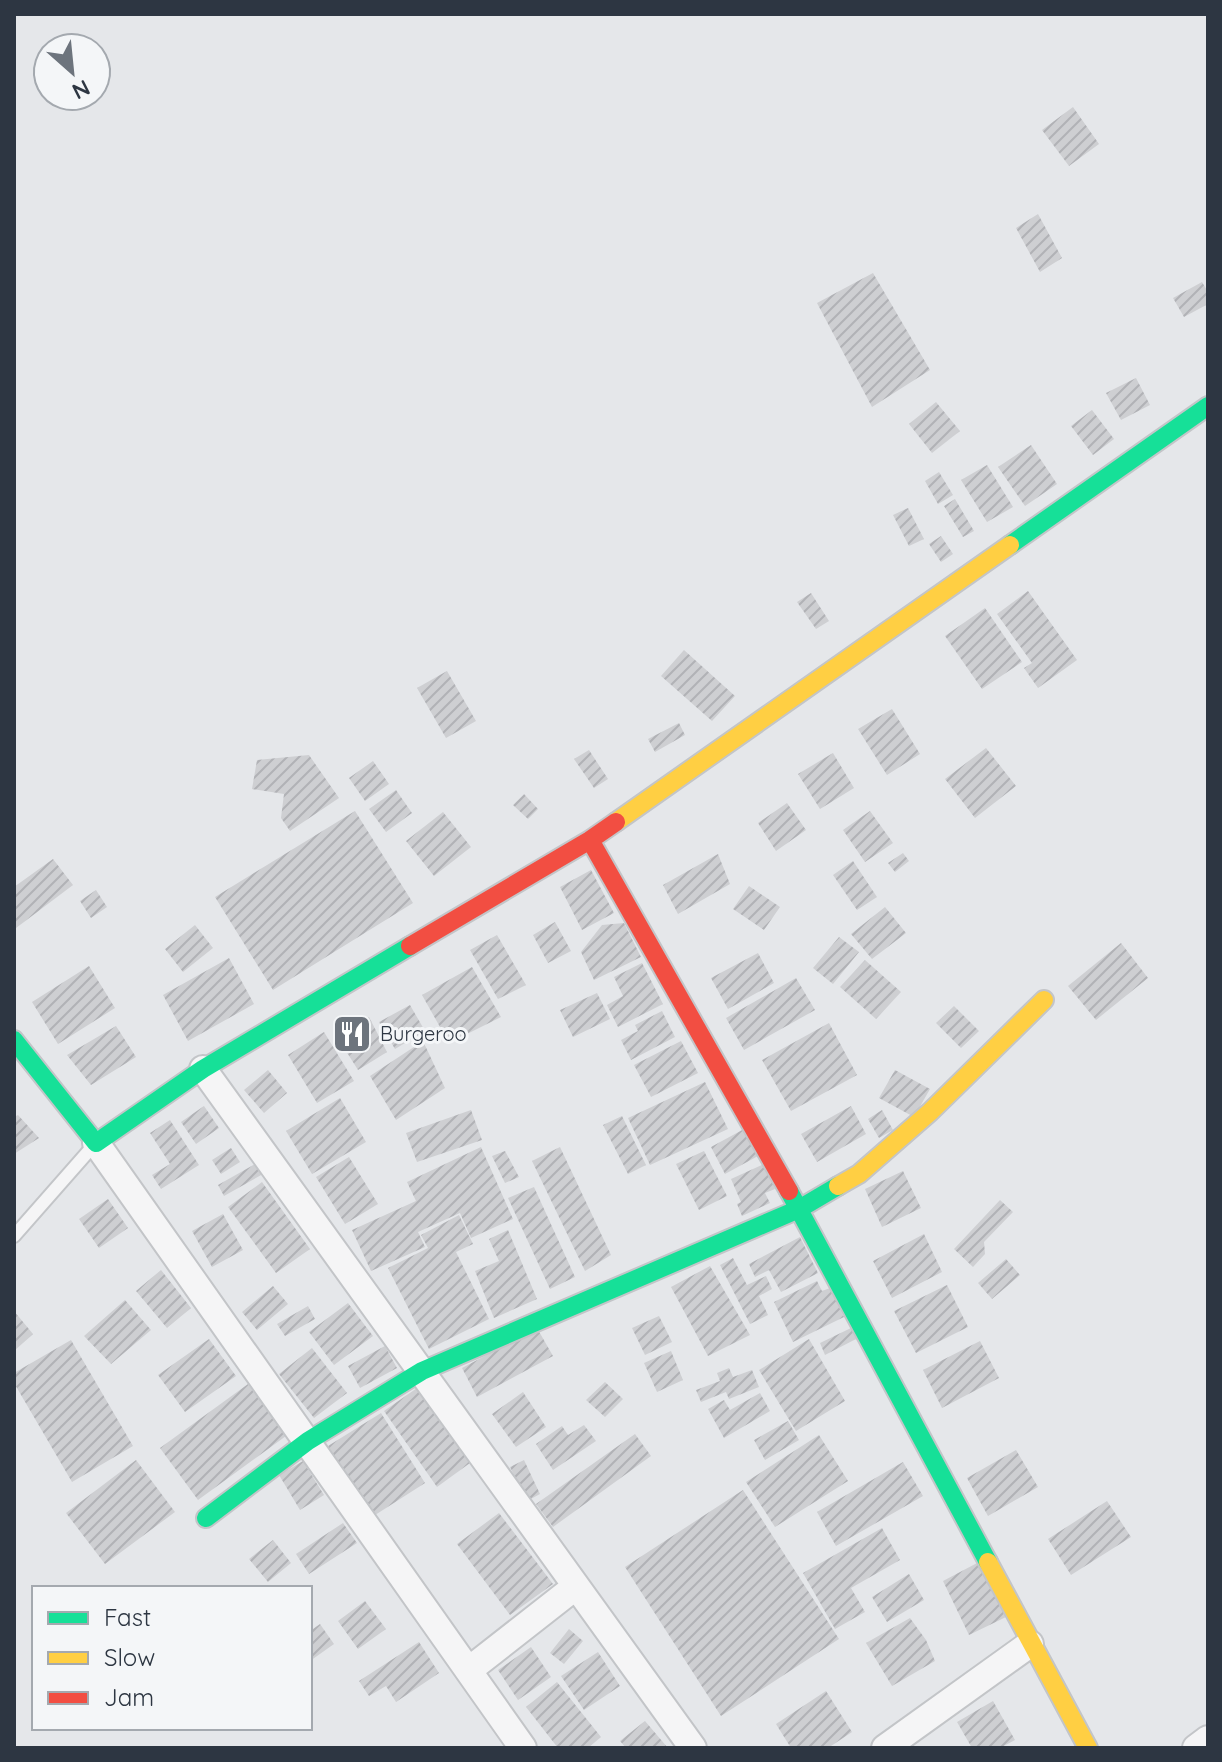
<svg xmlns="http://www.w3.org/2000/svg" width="1222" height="1762" viewBox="0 0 1222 1762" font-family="Quicksand,sans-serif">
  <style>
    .building { fill: url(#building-hatch) }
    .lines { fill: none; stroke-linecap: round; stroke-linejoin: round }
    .lane-casing { stroke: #c3c5c8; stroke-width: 16 }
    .street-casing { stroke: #c3c5c8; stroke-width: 30 }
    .fast-casing { stroke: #c3c5c8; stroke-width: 22 }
    .slow-casing { stroke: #c3c5c8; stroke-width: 22 }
    .jam-casing { stroke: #c3c5c8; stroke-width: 22 }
    .lane { stroke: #f5f5f6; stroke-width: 12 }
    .street { stroke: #f5f5f6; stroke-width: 26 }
    .fast { stroke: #16e098; stroke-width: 18 }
    .slow { stroke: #ffcf43; stroke-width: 18 }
    .jam { stroke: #f24e42; stroke-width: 18 }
    .labels { text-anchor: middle; stroke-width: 6; stroke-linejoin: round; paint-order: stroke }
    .poi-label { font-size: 20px; fill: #2d3642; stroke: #f4f6f8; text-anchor: start }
  </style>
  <defs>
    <pattern id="building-hatch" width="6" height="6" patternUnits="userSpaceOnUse" patternTransform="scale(2)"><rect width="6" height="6" fill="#cecfd2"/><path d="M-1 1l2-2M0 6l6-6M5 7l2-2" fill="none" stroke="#b1b2b6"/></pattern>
  </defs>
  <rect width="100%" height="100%" fill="#e5e7ea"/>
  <path class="building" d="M1073,107l26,37 -30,22 -27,-36z
    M1038,214l24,44 -22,14 -24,-44z
    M873,273l57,97 -58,37 -55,-104z
    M1202,282l6,10v12l-24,13 -11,-19z
    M1136,378l14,27 -29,15 -15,-27z
    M936,402l24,29 -28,22 -23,-29z
    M1092,410l22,29 -21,16 -22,-29z
    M1031,445l26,39 -32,22 -27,-39z
    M987,465l26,42 -26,15 -26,-42z
    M939,472l14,23 -15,9 -13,-23z
    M955,499l19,32 -11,6 -19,-31z
    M908,508l16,31 -15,7 -16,-31z
    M941,536l12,18 -12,8 -12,-18z
    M1028,591l49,69 -39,28 -14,-20 8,-5 -35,-49z
    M811,593l18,28 -13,8 -19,-27z
    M985,608l37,54 -40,27 -37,-53z
    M684,650l51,46 -23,25 -51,-45z
    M447,671l29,50 -30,17 -29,-50z
    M892,709l28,45 -33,21 -29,-46z
    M679,723l6,12 -30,17 -7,-13z
    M986,748l30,38 -41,32 -30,-39z
    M589,750l19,29 -14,9 -20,-29z
    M833,753l21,35 -34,21 -22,-35z
    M309,755l30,43 -49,33 -9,-13 3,-24 -32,-5 5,-29z
    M373,761l16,23 -24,17 -16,-23z
    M396,790l16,23 -26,19 -17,-23z
    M524,794l14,15 -10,10 -15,-14z
    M787,803l19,27 -30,21 -18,-28z
    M355,811l58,92 -140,87 -58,-93z
    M870,811l23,32 -28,19 -22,-32z
    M443,812l28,35 -37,29 -28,-35z
    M903,853l6,8 -14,11 -7,-9z
    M718,854l12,30 -52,30 -15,-29z
    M53,859l20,26 -57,43 -2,-41z
    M853,861l24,36 -20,13 -24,-35z
    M591,870l23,43 -32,17 -22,-43z
    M749,886l31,21 -16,23 -31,-21z
    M96,890l11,17 -16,11 -11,-17z
    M885,907l21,26 -34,26 -21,-25z
    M555,922l16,29 -23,12 -15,-28z
    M624,923l17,34 -47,23 -13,-28 21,-27z
    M195,925l18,23 -30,24 -18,-23z
    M497,935l29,50 -28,14 -28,-49z
    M839,937l20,15 -26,32 -20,-16z
    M1121,943l27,35 -52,42 -28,-34z
    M758,953l16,30 -46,26 -17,-31z
    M229,958l25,46 -66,37 -25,-46z
    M865,960l36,32 -25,27 -36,-32z
    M642,963l21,41 -45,23 -11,-22 16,-9 -9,-19z
    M89,966l26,42 -57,36 -26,-42z
    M472,967l29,50 -52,26 -27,-48z
    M796,978l19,32 -71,40 -18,-32z
    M597,993l13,26 -37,18 -13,-27z
    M410,1005l15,26 -30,18 -16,-27z
    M954,1006l25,25 -18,17 -25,-25z
    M662,1011l13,26 -44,23 -10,-20 17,-9 -3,-6z
    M369,1017l18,35 -29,18 -24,-38z
    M829,1023l28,52 -66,36 -29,-51z
    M116,1026l20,31 -45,28 -24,-30z
    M324,1032l30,49 -37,22 -29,-48z
    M423,1041l22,47 -49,32 -26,-44z
    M681,1041l17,32 -47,24 -17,-32z
    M268,1070l19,23 -23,20 -20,-23z
    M895,1070l35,19 -16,28 -35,-19z
    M705,1082l23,47 -78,36 -22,-47z
    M340,1098l26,44 -54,32 -26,-43z
    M204,1106l15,22 -23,16 -15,-22z
    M851,1106l15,28 -49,28 -16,-28z
    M471,1110l11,30 -65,22 -11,-29z
    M882,1110l11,20 -14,8 -11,-19z
    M18,1115l21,23 -25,16v-37z
    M622,1116l24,49 -18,9 -25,-49z
    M170,1120l29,45 -38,24 -9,-14 18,-11 -20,-31z
    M744,1129l14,27 -33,18 -14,-27z
    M481,1147l32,72 -42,19 -11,-25 -42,19 7,15 -54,24 -19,-41 64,-29 -9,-19z
    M560,1147l51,108 -26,16 -53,-110z
    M231,1148l9,14 -19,12 -9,-14z
    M505,1151l14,26 -14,6 -13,-27z
    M704,1151l23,45 -28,14 -23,-46z
    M349,1157l29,47 -33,20 -29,-47z
    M257,1163l6,11 -39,22 -6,-11z
    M764,1164l11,25 -10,4 5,10 -28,13 -5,-12 4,-2 -10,-23z
    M903,1171l18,37 -39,19 -17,-38z
    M262,1182l48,67 -34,24 -48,-66z
    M534,1187l41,90 -25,12 -42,-91z
    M108,1199l20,29 -29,20 -20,-29z
    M1000,1200l13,12 -29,30 1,12 -12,13 -19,-18z
    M223,1214l20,36 -31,17 -20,-36z
    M459,1215l14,29 -17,8 33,67 -60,30 -41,-81 40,-20 -7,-13z
    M508,1230l29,69 -43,19 -19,-47 24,-10 -10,-22z
    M924,1234l18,38 -50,26 -19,-37z
    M800,1237l18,36 -37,19 -12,-22 -14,7 -6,-13z
    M733,1258l14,27 19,-9 6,13 -13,7 9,19 -18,9 -30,-59z
    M1006,1259l14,16 -28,24 -14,-16z
    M710,1266l40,69 -42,21 -37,-69z
    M161,1270l30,38 -24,20 -31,-37z
    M817,1281l5,10 8,-3 14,29 -51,25 -19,-40z
    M947,1285l21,42 -52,26 -22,-42z
    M273,1286l15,18 -31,26 -15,-18z
    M125,1300l26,30 -40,34 -27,-28z
    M348,1303l25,33 -39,29 -25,-33z
    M308,1306l7,13 -30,17 -8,-12z
    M14,1311l19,23 -19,17z
    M659,1316l13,26 -27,13 -13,-27z
    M537,1328l16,28 -76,41 -15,-29z
    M851,1328l5,11 -31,16 -5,-12z
    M209,1339l27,37 -51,36 -27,-37z
    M809,1339l36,62 -49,30 -37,-61z
    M71,1340l62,106 -61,36 -58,-99v-10z
    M980,1341l19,37 -57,30 -19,-38z
    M385,1346l12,22 -37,20 -12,-22z
    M312,1348l35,45 -33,25 -35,-44z
    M671,1351l12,29 -26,12 -13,-29z
    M729,1368l4,9 19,-7 7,17 -30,12 -3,-7 -25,10 -5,-12 24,-9 -3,-8z
    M605,1382l18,17 -18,18 -19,-17z
    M248,1384l38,52 -88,64 -38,-52z
    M417,1388l53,75 -33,24 -53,-76z
    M523,1392l23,35 -30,20 -24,-33z
    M760,1393l10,18 -46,27 -16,-29 16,-9 6,10z
    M381,1413l44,70 -53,34 -44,-71z
    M788,1421l11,19 -34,20 -11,-20z
    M584,1425l12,16 -43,29 -17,-26 26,-18 6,9z
    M635,1434l16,22 -98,71 -17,-23z
    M819,1435l29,46 -73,46 -29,-45z
    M1016,1450l22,37 -50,29 -21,-38z
    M136,1460l39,52 -70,52 -39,-51z
    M524,1460l16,34 -13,7 -17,-34z
    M303,1461l21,34 -24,15 -21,-35z
    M903,1462l20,34 -87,50 -19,-34z
    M743,1490l96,149 -118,77 -96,-149z
    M1107,1501l24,36 -60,38 -23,-36z
    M499,1513l54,71 -43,31 -53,-71z
    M343,1523l14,20 -48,31 -13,-20z
    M882,1528l18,32 -49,28 14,24 -30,17 -32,-56z
    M273,1540l18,23 -23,19 -19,-23z
    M979,1562l27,55 -37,18 -26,-54z
    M909,1574l15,26 -37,22 -15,-25z
    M365,1601l21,28 -28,20 -20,-28z
    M910,1618l16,22 9,21 -43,25 -26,-43z
    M320,1624l14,20 -24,17v-30z
    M569,1629l14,12 -19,23 -14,-11z
    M419,1642l20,31 -43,29 -10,-16 -17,10 -10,-15z
    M531,1647l20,30 -33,23 -20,-30z
    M598,1652l22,34 -36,24 -23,-34z
    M557,1682l44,55 -13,11h-30l-32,-41z
    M826,1691l26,41 -24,16h-37l-15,-24z
    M993,1701l22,39 -15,8h-28l-15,-26z
    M645,1721l23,27h-42l-6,-7z"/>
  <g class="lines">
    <defs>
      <path id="lane" d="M14,1236l80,-91"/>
      <path id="street" d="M203,1069l490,679
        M96,1143l427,605
        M469,1670l106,-83
        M885,1748l145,-104
        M1196,1748l12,-9"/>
      <path id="fast" d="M1010,545l198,-139
        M14,1040l82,103 107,-74 207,-123
        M789,1191l199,371
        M206,1518l102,-77 114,-70 377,-162 39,-23"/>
      <path id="slow" d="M616,822l394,-277
        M838,1186l21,-12 71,-62 114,-112
        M988,1562l100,186"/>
      <path id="jam" d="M590,840l199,351
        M410,946l180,-106 26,-18"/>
    </defs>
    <use href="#lane" class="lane-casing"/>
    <use href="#street" class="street-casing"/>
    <use href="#fast" class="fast-casing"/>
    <use href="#slow" class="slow-casing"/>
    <use href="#jam" class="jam-casing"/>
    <use href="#lane" class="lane"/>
    <use href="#street" class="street"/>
    <use href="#fast" class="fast"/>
    <use href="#slow" class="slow"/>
    <use href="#jam" class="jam"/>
  </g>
  <defs>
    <symbol id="restaurant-square" viewBox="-11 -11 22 22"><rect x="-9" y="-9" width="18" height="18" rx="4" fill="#6d747d" stroke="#f4f6f8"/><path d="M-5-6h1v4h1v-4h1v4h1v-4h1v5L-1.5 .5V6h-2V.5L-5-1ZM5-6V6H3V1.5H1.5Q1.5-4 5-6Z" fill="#fff"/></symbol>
  </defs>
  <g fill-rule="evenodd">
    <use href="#restaurant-square" x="330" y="1012" width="44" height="44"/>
  </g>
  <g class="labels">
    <g class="poi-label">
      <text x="380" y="1041">Burgeroo</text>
    </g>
  </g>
  <rect width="1222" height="1762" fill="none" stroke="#2d3642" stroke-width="32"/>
  <rect x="32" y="1586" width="280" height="144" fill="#f4f6f8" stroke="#a4a9af" stroke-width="2"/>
  <rect x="48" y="1612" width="40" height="12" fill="#16e098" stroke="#a4a9af" stroke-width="2"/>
  <text x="104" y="1626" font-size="24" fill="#2d3642">Fast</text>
  <rect x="48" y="1652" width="40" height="12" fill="#ffcf43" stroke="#a4a9af" stroke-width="2"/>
  <text x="104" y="1666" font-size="24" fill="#2d3642">Slow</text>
  <rect x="48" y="1692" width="40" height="12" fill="#f24e42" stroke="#a4a9af" stroke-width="2"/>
  <text x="104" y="1706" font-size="24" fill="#2d3642">Jam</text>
  <g transform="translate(72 72) rotate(153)"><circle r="38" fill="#f4f6f8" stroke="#a4a9af" stroke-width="2"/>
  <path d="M0-6L14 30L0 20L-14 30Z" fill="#6d747d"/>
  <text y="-12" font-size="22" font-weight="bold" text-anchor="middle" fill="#2d3642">N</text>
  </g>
</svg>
